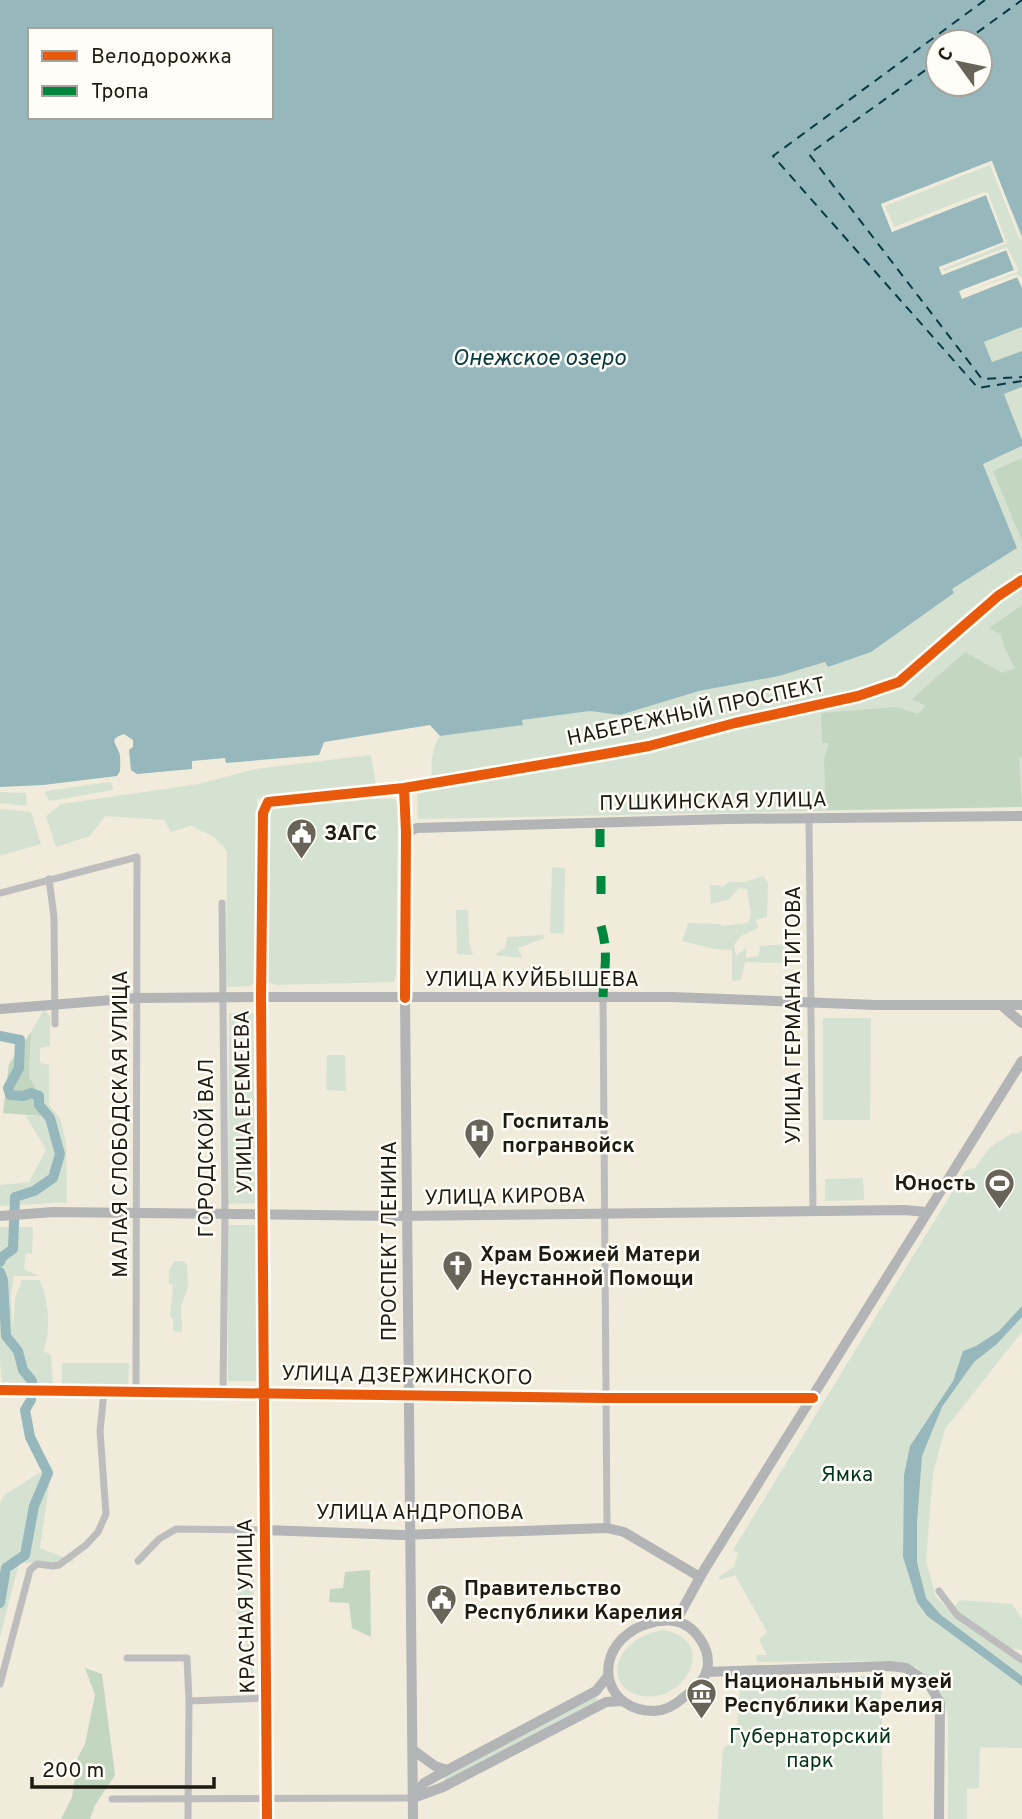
<svg xmlns="http://www.w3.org/2000/svg" width="1022" height="1819" viewBox="0 0 1022 1819" font-family="Overpass,sans-serif">
  <style>
    .green { fill: #d6e2d1 }
    .forest { fill: #c2d6c0 }
    .water { fill: #96b8bc; fill-rule: evenodd }
    .pier { fill: #f0ebdb }
    .lines { fill: none; stroke-linecap: round; stroke-linejoin: round }
    .river { stroke: #96b8bc; stroke-width: 10 }
    .ferry { stroke: #093a43; stroke-width: 2; stroke-dasharray: 9 7; stroke-linecap: butt }
    .street { stroke: #bdbdbe; stroke-width: 7 }
    .secondary { stroke: #b3b4b6; stroke-width: 10 }
    .quiet { stroke: #00873e; stroke-width: 9; stroke-dasharray: 18 9; stroke-linecap: butt }
    .cycleway-casing { stroke: #fffdf7; stroke-width: 15 }
    .cycleway { stroke: #e8590c; stroke-width: 10 }
    .labels { text-anchor: middle; stroke-width: 5; stroke-linejoin: round; paint-order: stroke }
    .street-label { font-size: 21px; fill: #1e1b10; stroke: #fffdf7 }
    .poi-label { font-size: 21px; font-weight: bold; fill: #1e1b10; stroke: #fffdf7; text-anchor: start }
    .park-label { font-size: 21px; fill: #03351c; stroke: #fffdf7 }
    .water-label { font-size: 23px; font-style: italic; fill: #093a43; stroke: #fffdf7 }
  </style>
  <rect width="100%" height="100%" fill="#f0ebdb"/>
  <path class="green" d="M992,161l30,75v52l-5,-11 -55,22c-5,-13 -18,-19 -23,-32l-47,-35 -11,-28z
    M1022,327v24l-30,11 -8,-20z
    M1022,387v53l-18,-46z
    M1022,446v361l-604,12 -1,-26 16,-5c-2,-19 -4,-35 7,-52l83,-11 -1,-5 68,-9 30,4 79,-24 80,-15 47,-14 2,5 126,-74 -3,-4 66,-41 -34,-85z
    M371,755l5,30 -119,14 -1,180 -5,7 -23,1 -2,-4 1,-132 -13,-14 -23,-11 -20,6 -7,-12 -59,-4 -15,20 -34,11 -10,-31 15,-12 138,-20 56,-15z
    M109,782l3,1 1,7 -63,11 -5,-7 1,-3z
    M0,792l26,1 1,13 -27,-3z
    M359,798l35,1 4,3 -2,173 -2,7 -118,3 -11,-4v-160l6,-15z
    M0,809l31,3 10,32 -41,12z
    M552,867l13,1 -1,66 -14,-1z
    M763,876l5,7 -1,34 -11,3 2,8 -17,8 -7,9 2,11 10,-8v10l13,-2 1,-10 28,-2 2,19 -45,-1 -4,18 -9,1v-31l-17,-1 -33,-8 6,-18 31,1 4,2 25,-3 3,-7 -4,-27 -8,-1 -11,12 -17,4 -1,-19 14,1 5,-4h16z
    M456,910h12l1,31 4,14 -16,-1z
    M542,935l3,3 -27,10 4,10 -28,-3 11,-7 2,-11z
    M46,1006v6l4,4v30l-10,2v15l9,2v40l11,13 6,25 1,59 -67,4v-21l29,-3 17,-32 -20,-34h26l-23,-39 2,-45z
    M229,1013h29l-2,190 -28,1z
    M823,1018h48l-1,102h-47z
    M327,1055h18l1,36 -20,-1z
    M1022,1130v176l-23,25 -23,15 -13,5 -10,30 -43,65 -7,87v25l14,44 10,14 95,70v62l-42,-1 -1,41 -12,1v30h-19v-104l-11,-29 -20,-19 -32,-6 -128,1 -1,-7h11l-8,-15 8,-8 -32,-57 -15,5 -1,-4 15,-9 4,-14 -5,-3 232,-379 10,-3 15,-21 23,-14 5,1z
    M863,1178l1,22 -39,1v-22z
    M228,1225h29v156h-29z
    M0,1227h33l-1,27 -6,-1 -2,16 15,7h-25l-3,20 2,34 2,-32 7,-18h18c8,20 12,51 3,71l8,4 2,31 -42,1 -9,-3 -2,-24z
    M184,1261l3,3 1,23 -7,20 1,25 -9,-1v-12l-3,-3 3,-31 -4,-1v-14l5,-8z
    M1022,1317v15l-77,97 -12,44 -7,88 10,36 14,14 10,-11 52,4 10,15v31l-25,-3 25,17v12l-81,-61 -15,-17 -9,-36v-38l5,-68 20,-49 32,-45 23,-18z
    M62,1363h67l-1,24 -66,-1z
    M52,1465l-12,83 36,14 -57,1 -19,74v-133l4,-9z
    M237,1579h17l-1,112h-7l1,-64h-10z
    M662,1630c61,9 20,81 -27,64 -25,-9 -21,-36 -3,-51 9,-7 19,-10 30,-13z
    M881,1675l2,144h-165l5,-70 13,-12 5,-58z
    M596,1696l2,5 -149,81 -5,-1 1,-5z"/>
  <path class="forest" d="M1022,458v83l-29,-70z
    M1022,605v152l-3,1 3,49 -196,3 -2,-52 5,-15h-7l-1,-30 75,-6 22,7 8,-8 -14,-7 53,-47 37,21 13,-5 -11,-21 -3,-13 -12,-6z
    M31,1032l-2,45 24,40 -50,-4 6,-49z
    M370,1570l1,67 -19,-9 -3,-25 -20,-1 1,-13 13,-1 2,-16z
    M85,1668l17,6 13,101 -20,30 -5,14h-29l11,-22 6,-40 7,-13 10,-49z"/>
  <path class="water" d="M0,0h1022v236l-31,-75 -110,43 11,28 94,-37 18,47 -65,25 3,8 65,-25 7,20 -54,21 2,7 56,-21 4,11v39l-38,15 8,20 30,-11v36l-18,7 18,46v6l-39,18 34,84 -65,41 2,4 -83,59 -43,15 -3,-5 -46,14 -80,15 -79,24 -30,-4 -68,9 1,5 -83,11 -10,-11 -106,17 -5,13 -93,8 -1,-5 -33,3v8l-55,5 -6,-4 -2,-20 4,-3v-7l-9,-6c-15,5 -9,8 -5,18 2,5 1,14 1,19l-3,5 -74,9 -43,2zM30,30h241v87h-241zM938,42h42v42h-42z
    M1022,1306v11l-25,27 -23,18 -32,45 -20,49 -5,68v38l9,36 15,17 81,61v10l-95,-70 -10,-14 -14,-45 1,-82 6,-29 43,-65 10,-30 13,-5 23,-15z"/>
  <path class="pier" d="M992,161l30,79 -3,-2 -29,-73 -105,41 9,21 90,-35 4,1 19,50 -64,26 1,2 63,-24 11,22 -1,3 -53,21 53,-19 5,4v10l-5,-11 -55,22 -3,-8 55,-21 -8,-20 -64,25 -3,-8 65,-25 -18,-47 -94,37 -11,-28z"/>
  <g class="lines">
    <path class="river" d="M0,1036l20,4 -1,28 -11,20 2,7 13,1 8,-3 8,3v9l11,13 10,36 -7,24 -19,13 -19,6 -2,52 -11,8 -2,5
      M0,1272l3,8 3,56 12,15 5,19 9,11 -1,19 -6,10 5,27 18,36 -14,33 -9,49 -19,13 -6,35"/>
    <path class="ferry" d="M985,0l-212,156 205,232 44,-7
      M964,42l58,-42
      M938,61l-129,93 173,225 40,-2"/>
    <path class="street" d="M809,818l4,394
      M49,879l5,38 1,107
      M0,893l137,-36 -1,535
      M222,903l3,311 -2,178
      M603,997l4,531
      M0,1390l216,2
      M265,1392l-4,-395 2,-186 5,-9 136,-14 2,44
      M138,1561l21,-22 17,-10 88,1 3,289
      M939,1591l18,24 65,45
      M127,1658h60l2,43 -1,118
      M0,1684l30,-114 7,-6 16,2 6,-1 27,-20 12,-13 8,-18 -6,-83 4,-39
      M189,1701l77,-3
      M112,1799l301,-1"/>
    <path class="secondary" d="M1001,1005l21,18
      M0,1009l137,-11 133,-1h402l204,8h146
      M0,1216l53,-4 343,4 509,-6 21,2
      M216,1392l390,6h207
      M265,1392l-1,138 138,5 205,-7 17,4 76,45
      M658,1621c5,0 11,-1 16,0 21,3 38,29 33,49 -3,12 -15,21 -24,28 -8,7 -18,13 -29,13 -47,0 -62,-51 -25,-78 9,-7 18,-9 29,-12z
      M676,1621l28,-51 318,-509
      M706,1672l184,-6 16,2 11,7 12,9 11,19 -1,116
      M413,1750l22,16 12,4
      M414,1796l10,-13 14,-8 158,-84 12,-15
      M413,1798l30,-11 163,-85 15,-1
      M413,1819l-8,-821 1,-166 11,-4 310,-9 295,-3"/>
    <path class="quiet" d="M600,847v-25
      M601,876v27
      M601,926c8,27 3,44 2,71"/>
    <defs>
      <path id="cycleway" d="M404,788l2,44 -1,166
        M0,1390l606,8h207
        M267,1819l-6,-822 2,-184 5,-11 136,-14 195,-33 50,-9 86,-23 123,-27 41,-14 99,-86 24,-16"/>
    </defs>
    <use href="#cycleway" class="cycleway-casing"/>
    <use href="#cycleway" class="cycleway"/>
  </g>
  <defs>
    <symbol id="civic-pin" viewBox="-11 -11 22 30"><path d="M0 17L-7.5 6A9.5 9.5 0 1 1 7.5 6Z" fill="#686457" stroke="#fffdf7"/><path d="M-.6-6.5H3V-4.5H.6V-3L4-1V1h2V6H-6V1h2V-1L-.6-3ZM-1.2 2.5V6h2.4V2.5Z" fill="#fff"/></symbol>
    <symbol id="hospital-pin" viewBox="-11 -11 22 30"><path d="M0 17L-7.5 6A9.5 9.5 0 1 1 7.5 6Z" fill="#686457" stroke="#fffdf7"/><path d="M-5-5h3v3.5h4V-5h3V5h-3V1.5h-4V5h-3Z" fill="#fff"/></symbol>
    <symbol id="stadium-pin" viewBox="-11 -11 22 30"><path d="M0 17L-7.5 6A9.5 9.5 0 1 1 7.5 6Z" fill="#686457" stroke="#fffdf7"/><path d="M0-5a6.5 5 0 1 0 0 10a6.5 5 0 1 0 0-10ZM-3.5-1.8h7v3.6h-7Z" fill="#fff"/></symbol>
    <symbol id="church-pin" viewBox="-11 -11 22 30"><path d="M0 17L-7.5 6A9.5 9.5 0 1 1 7.5 6Z" fill="#686457" stroke="#fffdf7"/><path d="M-1.2-6h2.4v3.5h3.3v2.4h-3.3V6h-2.4V-.1h-3.3v-2.4h3.3Z" fill="#fff"/></symbol>
    <symbol id="museum-pin" viewBox="-11 -11 22 30"><path d="M0 17L-7.5 6A9.5 9.5 0 1 1 7.5 6Z" fill="#686457" stroke="#fffdf7"/><path d="M0-6L6-3V-2H-6V-3ZM-5-1h2V3h-2ZM-1-1h2V3h-2ZM3-1h2V3H3ZM-6 4H6V6H-6Z" fill="#fff"/></symbol>
  </defs>
  <g fill-rule="evenodd">
    <use href="#civic-pin" x="284" y="816" width="35" height="47"/>
    <use href="#hospital-pin" x="462" y="1116" width="35" height="47"/>
    <use href="#stadium-pin" x="982" y="1166" width="35" height="47"/>
    <use href="#church-pin" x="440" y="1248" width="35" height="47"/>
    <use href="#civic-pin" x="424" y="1582" width="35" height="47"/>
    <use href="#museum-pin" x="684" y="1676" width="35" height="47"/>
  </g>
  <g class="labels">
    <g class="street-label">
      <text transform="translate(696 711) rotate(-12)" y="7">НАБЕРЕЖНЫЙ ПРОСПЕКТ</text>
      <text transform="translate(713 801) rotate(-1)" y="7">ПУШКИНСКАЯ УЛИЦА</text>
      <text x="532" y="986">УЛИЦА КУЙБЫШЕВА</text>
      <text transform="translate(793 1015) rotate(-90)" y="7">УЛИЦА ГЕРМАНА ТИТОВА</text>
      <text transform="translate(243 1102) rotate(-91)" y="7">УЛИЦА ЕРЕМЕЕВА</text>
      <text transform="translate(120 1124) rotate(-90)" y="7">МАЛАЯ СЛОБОДСКАЯ УЛИЦА</text>
      <text transform="translate(206 1148) rotate(-90)" y="7">ГОРОДСКОЙ ВАЛ</text>
      <text transform="translate(505 1196) rotate(-1)" y="7">УЛИЦА КИРОВА</text>
      <text transform="translate(389 1241) rotate(-90)" y="7">ПРОСПЕКТ ЛЕНИНА</text>
      <text transform="translate(407 1375) rotate(1)" y="7">УЛИЦА ДЗЕРЖИНСКОГО</text>
      <text x="420" y="1519">УЛИЦА АНДРОПОВА</text>
      <text transform="translate(246 1606) rotate(-91)" y="7">КРАСНАЯ УЛИЦА</text>
    </g>
    <g class="poi-label">
      <text x="324" y="840">ЗАГС</text>
      <text x="502" y="1128">Госпиталь<tspan x="502" dy="24">погранвойск</tspan></text>
      <text x="976" y="1190" text-anchor="end">Юность</text>
      <text x="480" y="1261">Храм Божией Матери<tspan x="480" dy="24">Неустанной Помощи</tspan></text>
      <text x="464" y="1595">Правительство<tspan x="464" dy="24">Республики Карелия</tspan></text>
      <text x="724" y="1688">Национальный музей<tspan x="724" dy="24">Республики Карелия</tspan></text>
    </g>
    <g class="park-label">
      <text x="847" y="1481">Ямка</text>
      <text x="810" y="1743">Губернаторский<tspan x="810" dy="24">парк</tspan></text>
    </g>
    <g class="water-label">
      <text x="539" y="365">Онежское озеро</text>
    </g>
  </g>
  <rect x="28" y="28" width="245" height="91" fill="#fffdf7" stroke="#a5a39b" stroke-width="2"/>
  <rect x="42" y="51" width="35" height="10" fill="#e8590c" stroke="#a5a39b" stroke-width="2"/>
  <text x="91" y="63" font-size="21" fill="#1e1b10">Велодорожка</text>
  <rect x="42" y="86" width="35" height="10" fill="#00873e" stroke="#a5a39b" stroke-width="2"/>
  <text x="91" y="98" font-size="21" fill="#1e1b10">Тропа</text>
  <g transform="translate(959 63) rotate(303)"><circle r="33" fill="#fffdf7" stroke="#a5a39b" stroke-width="2"/>
  <path d="M0-5L12 26L0 18L-12 26Z" fill="#686457"/>
  <text y="-10" font-size="19" font-weight="bold" text-anchor="middle" fill="#1e1b10">С</text>
  </g>
  <path d="M32 1777v10h182v-10" fill="none" stroke="#1e1b10" stroke-width="3.5"/>
  <text x="42" y="1777" font-size="21" fill="#1e1b10" stroke="#fffdf7" stroke-width="5" paint-order="stroke">200 m</text>
</svg>
